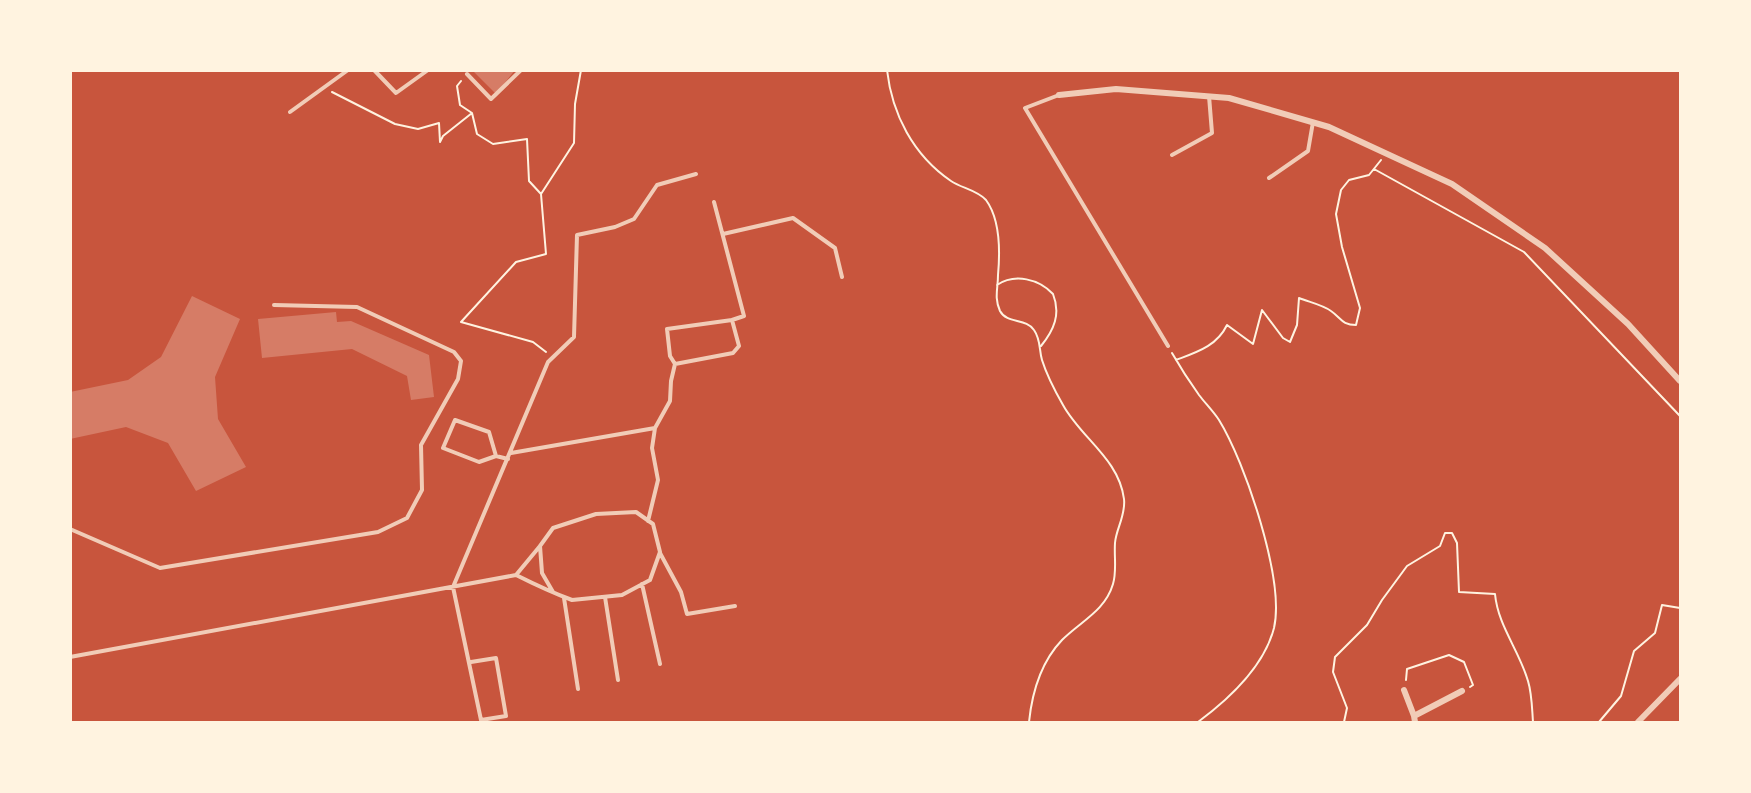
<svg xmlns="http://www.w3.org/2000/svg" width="1751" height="793" viewBox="0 0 1751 793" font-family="Ubuntu,sans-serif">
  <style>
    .building { fill: #d67c66 }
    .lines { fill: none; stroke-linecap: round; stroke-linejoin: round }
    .path { stroke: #fff3e0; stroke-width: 2 }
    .service { stroke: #f1ccb7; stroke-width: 4 }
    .minor { stroke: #f1ccb7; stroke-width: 6 }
  </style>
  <rect width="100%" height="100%" fill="#c8553d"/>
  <path class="building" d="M472,70h43l-19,24z
    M192,296l48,23 -25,58 3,42 28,48 -50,24 -28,-48 -42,-16 -56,12v-47l58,-12 33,-23z
    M336,312l1,10 14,-1 78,34 5,42 -23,3 -4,-24 -55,-27 -90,9 -4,-39z"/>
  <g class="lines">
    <path class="path" d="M887,70c5,44 26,85 64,111 10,7 26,9 35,19 14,19 14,53 12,75 0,13 -4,23 2,36 7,13 26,7 34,19 7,10 5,20 8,30 5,16 13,31 21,45 18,33 56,54 61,94 2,16 -8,30 -9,44 -1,14 2,28 -2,41 -8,27 -32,37 -51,56 -21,22 -30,53 -33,82
      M461,81l-4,5 3,19 12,8 5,21 16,10 34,-5 2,42 12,13 5,60 -30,8 -55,60 72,20 13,10
      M332,92l63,32 23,5 21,-6 1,19 3,-6 29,-23
      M1374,169l150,83 156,164
      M541,194l33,-51 1,-39 6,-34
      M997,285c18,-12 42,-6 56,9 8,20 1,36 -12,52
      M1172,353c8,14 17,28 27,42 6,8 14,16 20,25 26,42 66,160 55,208 -10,39 -45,71 -76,94
      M1176,360c21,-8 41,-14 51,-35l26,19 9,-34 21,28 7,4 7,-17 2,-27c10,4 24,7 32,13 10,7 11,14 25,14l4,-17 -18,-61 -6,-33 5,-24 8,-10 20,-5 12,-15
      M1406,680l1,-11 42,-14 15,7 9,23 -3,2
      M1344,722l3,-14 -14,-36 2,-15 32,-32 15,-25 25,-34 33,-20 5,-13h7l5,10 2,49 36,2c3,32 24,56 33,87 4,13 4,28 5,41
      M1599,722l22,-26 13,-45 21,-18 7,-28 18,3"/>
    <path class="service" d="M374,70l22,23 32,-23
      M467,74l24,25 30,-29
      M1059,95l-34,13 143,238
      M290,112l58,-42
      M1172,155l40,-22 -3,-37
      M1269,178l39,-27 5,-29
      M714,202l30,114 -12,4
      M723,234l70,-16 42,30 7,29
      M511,453l144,-25
      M496,456l-7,-24 -34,-12 -12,28 36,14 17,-6 12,3
      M648,521l10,-41 -6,-32 3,-20 15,-27 1,-20 4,-17 -5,-8 -3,-27 65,-9 7,26 -6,7 -58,11
      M70,529l90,39 218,-36 29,-14 15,-28 -1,-45 37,-66 3,-18 -7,-9 -97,-45 -83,-2
      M660,553l21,39 6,22 48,-8
      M516,575l24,-29
      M642,584l18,80
      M605,597l13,83
      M564,598l14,91
      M70,657l446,-82c18,9 37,18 56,25l50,-5 28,-15 10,-28 -7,-28 -17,-12 -40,2 -43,14 -13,18 2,27 11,19
      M471,662l25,-4 10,58 -25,4 -28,-133 95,-225 26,-25 3,-102 38,-8 19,-8 23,-34 39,-11"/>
    <path class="minor" d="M1059,95l57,-6 113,9 100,29 123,57 93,64 83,76 52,57
      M1404,690l10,26
      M1415,722l-1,-6 48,-25
      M1638,722l42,-43"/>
  </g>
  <rect width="1751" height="793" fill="none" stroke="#fff3e0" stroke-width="144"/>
</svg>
